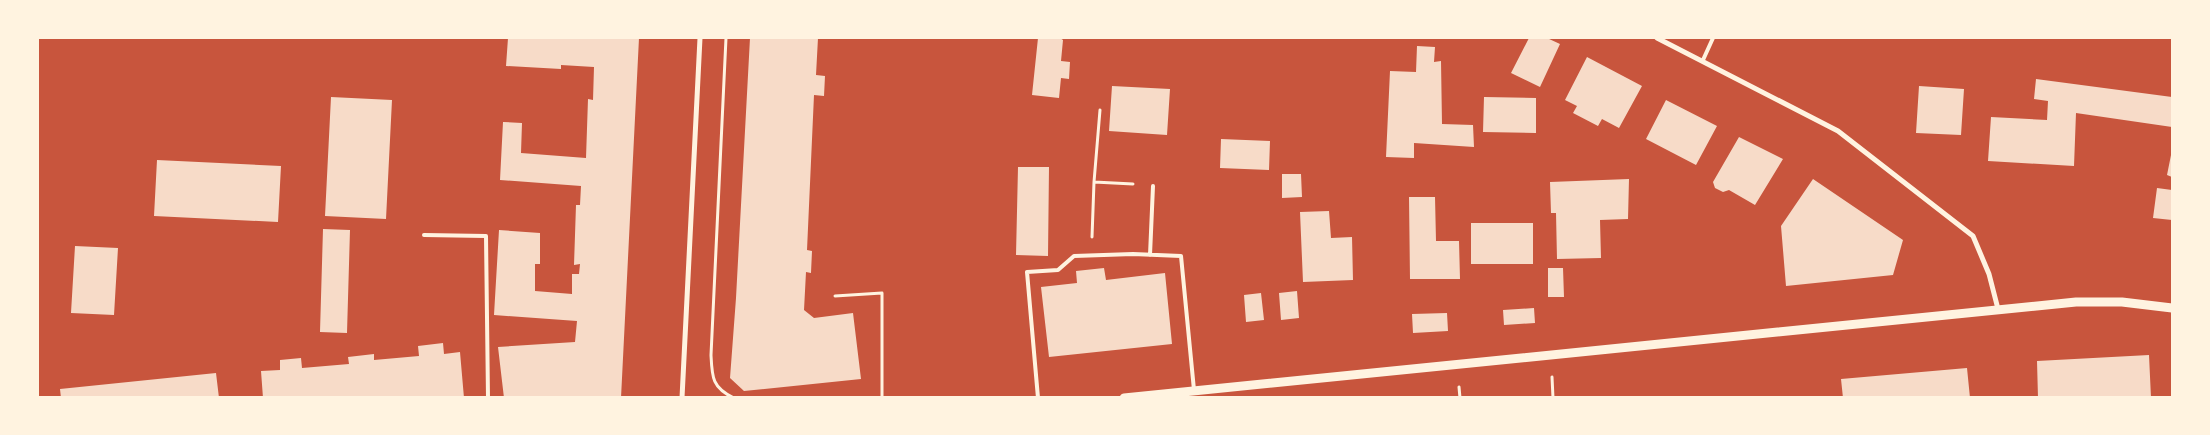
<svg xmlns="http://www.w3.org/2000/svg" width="2210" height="435" viewBox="0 0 2210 435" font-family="Ubuntu,sans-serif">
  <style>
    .building { fill: #f7dbc8 }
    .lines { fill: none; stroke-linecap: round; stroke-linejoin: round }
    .path { stroke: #fff3e0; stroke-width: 3 }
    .service { stroke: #fff3e0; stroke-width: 4 }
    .minor { stroke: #fff3e0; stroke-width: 5 }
    .tertiary { stroke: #fff3e0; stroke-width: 9 }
  </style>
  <rect width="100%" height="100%" fill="#c8553d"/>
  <path class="building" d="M508,38h131l-18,360h-117l-6,-51 77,-5 2,-21 -83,-6 5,-85 41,3v31h-5v27l37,3v-20h7l1,-10 -6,1 2,-60h4l1,-19 -81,-6 3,-58 19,1 -1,30 65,5 2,-59 5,1 1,-33 -33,-2v4l-55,-3z
    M750,38h68l-2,37 9,1 -1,20 -10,-1 -7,155 5,1 -1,22 -5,-1 -2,38 10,8 39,-5 8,66 -117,12 -14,-13 6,-80z
    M1038,38h22l3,2 -2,21 9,1 -1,17 -8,-1 -2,20 -27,-3z
    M1529,38h18l13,6 -20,43 -29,-14z
    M1417,46l18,1 -1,15 7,-1 1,63 31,1 1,22 -60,-4v15l-28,-1 4,-86 26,1z
    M1587,57l55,29 -23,42 -17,-9 -4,7 -25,-13 4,-7 -12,-6z
    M2036,79l136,18v30l-96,-14 -2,53 -86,-5 3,-44 56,3 1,-19 -14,-2z
    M1112,86l58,3 -3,46 -58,-4z
    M1919,86l45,3 -3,46 -45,-2z
    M331,97l61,3 -6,119 -61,-3z
    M1484,97l52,1v35l-53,-1z
    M1666,100l51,26 -21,39 -50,-26z
    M1739,137l44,22 -28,46 -26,-15 -6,2 -8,-4 -2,-6z
    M1221,139l49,2 -1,29 -49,-2z
    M2172,150v27l-5,-2z
    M157,160l124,6 -3,56 -124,-6z
    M1018,167h31l-1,89 -32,-1z
    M1282,174h19l1,23 -20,1z
    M1629,179l-1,40 -28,1 1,38 -44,1 -1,-46h-5l-1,-31z
    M1813,179l90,61 -10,35 -107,11 -5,-60z
    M2157,188l15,2v30l-19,-2z
    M1409,197h26l1,44h23l1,38h-50z
    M1329,211l2,27 21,-1 1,43 -50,2 -3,-70z
    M1471,223h62v41h-62z
    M323,229l27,1 -3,103 -27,-1z
    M75,246l43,2 -4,67 -43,-2z
    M1104,268l2,12 59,-7 7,71 -123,13 -8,-70 36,-4 -1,-12z
    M1548,268h15l1,29h-16z
    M1297,291l2,27 -18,2 -2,-27z
    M1261,293l3,27 -18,2 -2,-27z
    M1534,308l1,15 -31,2 -1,-15z
    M1447,313l1,18 -35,2 -1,-19z
    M443,343l1,11 16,-2 4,46h-201l-2,-27 19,-1v-10l21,-2 1,10 47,-4 -1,-7 26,-3v6l45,-4 -1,-10z
    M2149,355l2,43h-113l-1,-37z
    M1967,368l3,30h-127l-2,-19z
    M216,373l3,25h-158l-1,-9z"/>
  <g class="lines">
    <path class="path" d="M726,38l-15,317c1,22 1,33 23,43
      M1094,182l6,-72
      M1092,237l2,-55 39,2
      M835,296l47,-3v105
      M1552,377l1,21
      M1459,387l1,11"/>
    <path class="service" d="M1703,60l10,-22
      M424,235l62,1 2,162
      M1150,255l3,-69
      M1038,398l-11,-126 31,-2 16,-14 59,-2 48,2 13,134"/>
    <path class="minor" d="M1657,38l181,93 135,105 16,38 9,35
      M682,398l18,-360"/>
    <path class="tertiary" d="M1124,398l952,-96h46l50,6"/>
  </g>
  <rect width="2210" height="435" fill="none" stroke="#fff3e0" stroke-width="78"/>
</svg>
